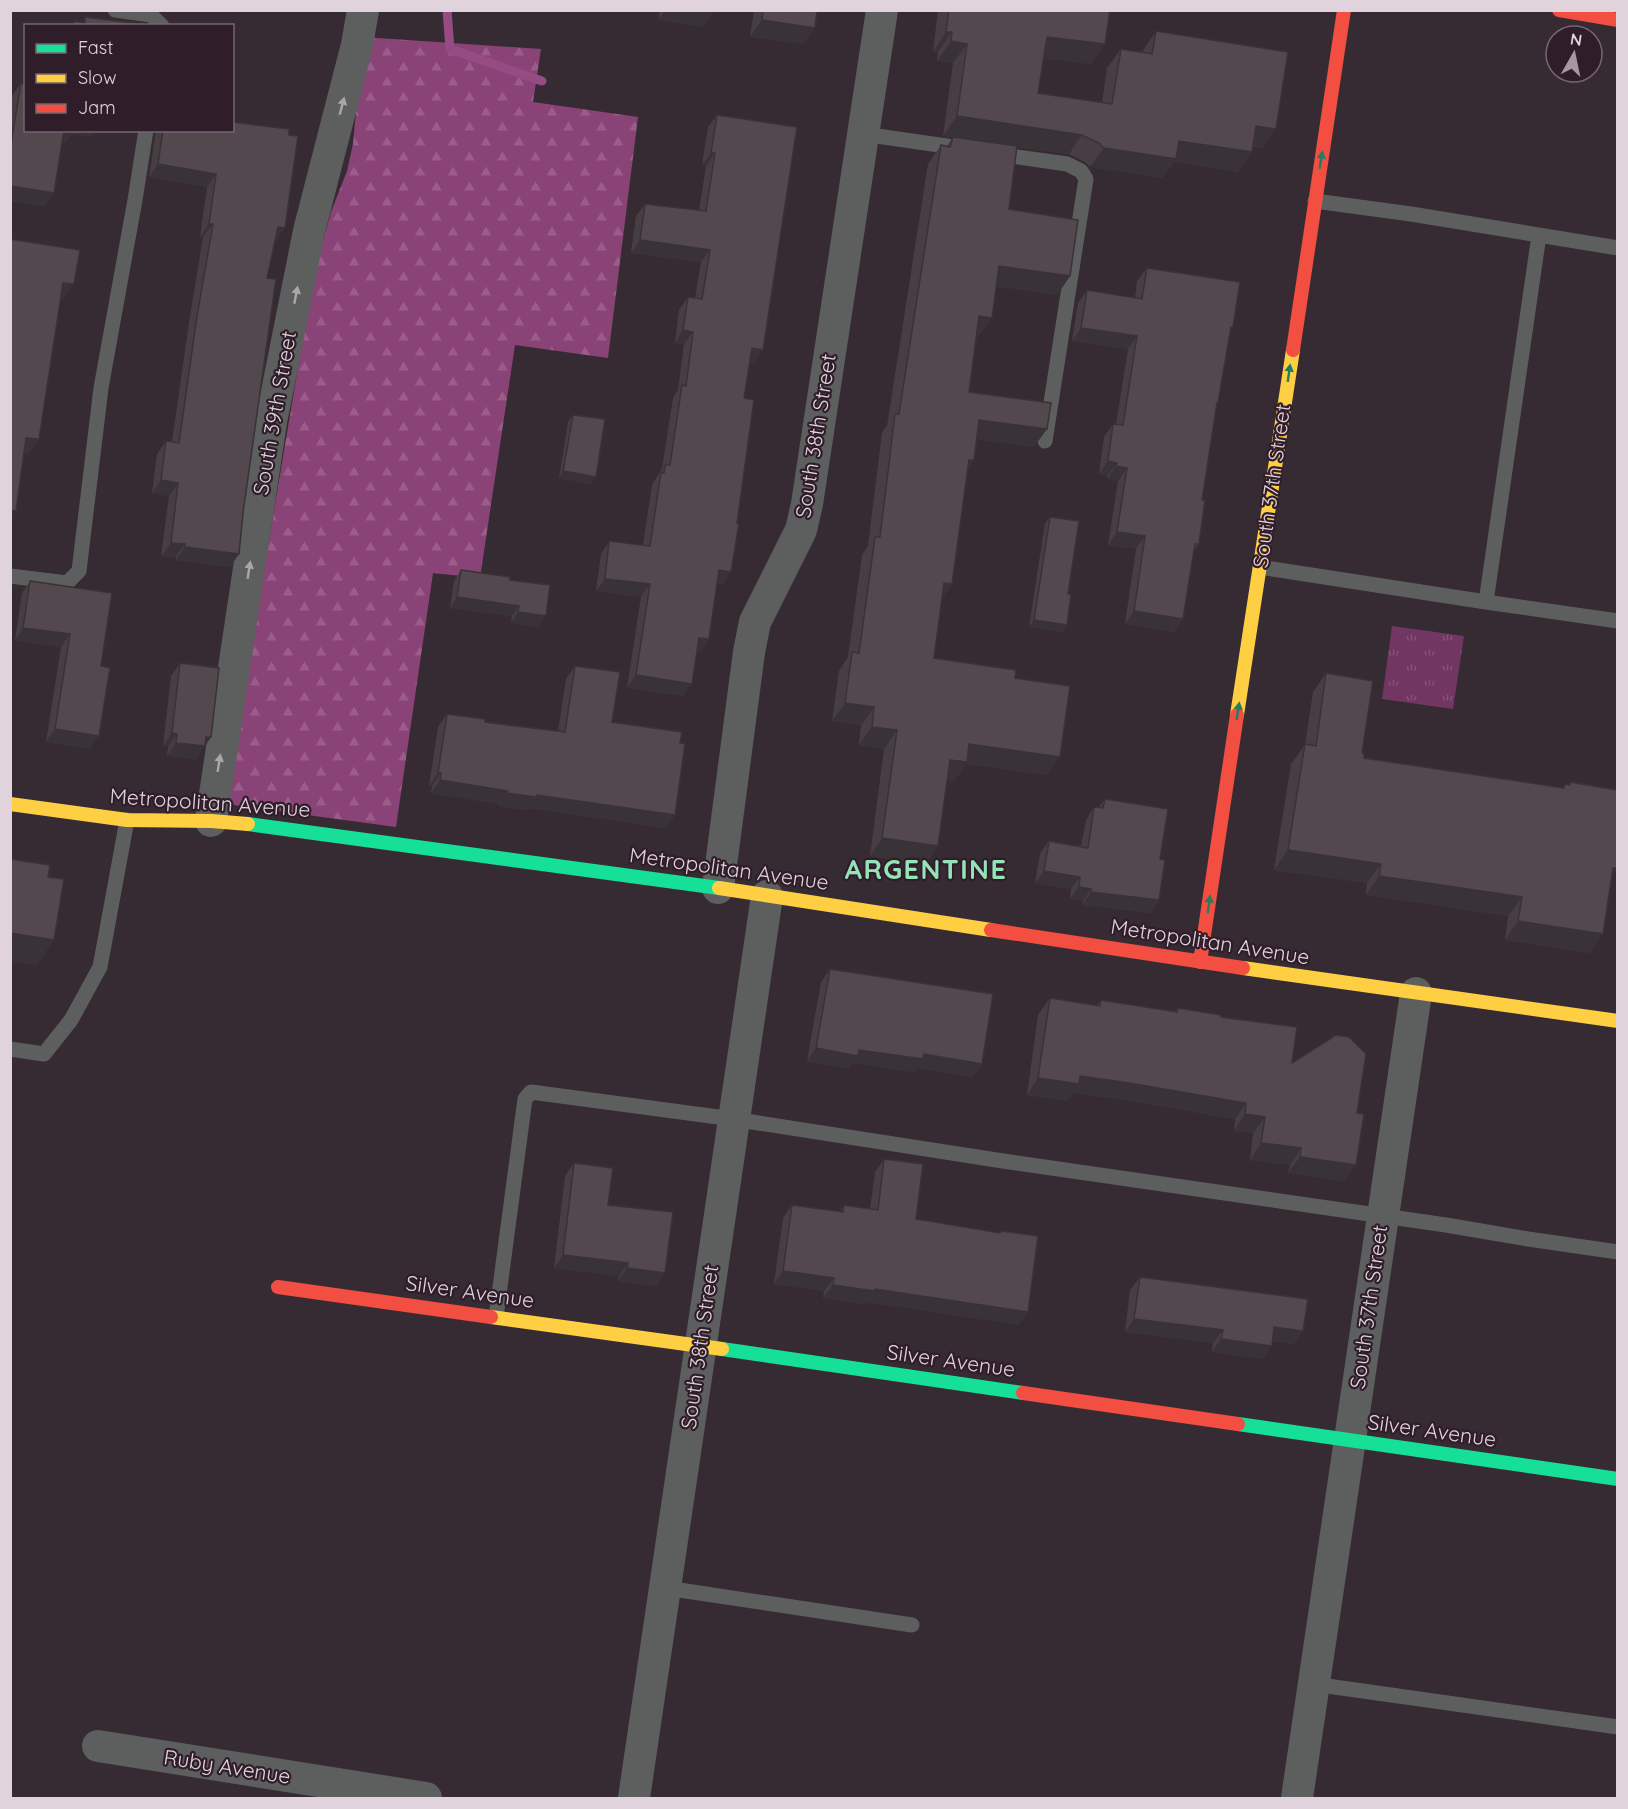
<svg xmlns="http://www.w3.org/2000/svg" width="1628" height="1809" viewBox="0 0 1628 1809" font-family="Quicksand,sans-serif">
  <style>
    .forest { fill: url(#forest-firs) }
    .park { fill: url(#park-tufts) }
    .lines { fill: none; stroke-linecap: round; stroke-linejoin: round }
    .stream { stroke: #964c82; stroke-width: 9 }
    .lane { stroke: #5d5f5e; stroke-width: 15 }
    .street { stroke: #5d5f5e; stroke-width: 32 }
    .fast { stroke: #16e098; stroke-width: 14 }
    .slow { stroke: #ffcf43; stroke-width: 14 }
    .jam { stroke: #f24e42; stroke-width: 14 }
    .wall { fill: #473e43 }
    .shaded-wall { fill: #393237 }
    .building { fill: #52484e; stroke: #393237; stroke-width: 1.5 }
    .oneway { fill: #aca5aa }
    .oneway2 { fill: #237e61 }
    .labels { text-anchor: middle; stroke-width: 4.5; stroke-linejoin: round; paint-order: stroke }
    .street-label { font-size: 21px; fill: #e0d3dc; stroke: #301d2a }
    .district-label { font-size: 27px; font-weight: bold; letter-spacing: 1.5px; fill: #95e4b8; stroke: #301d2a }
  </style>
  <defs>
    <pattern id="forest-firs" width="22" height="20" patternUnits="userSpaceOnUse" patternTransform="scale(1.5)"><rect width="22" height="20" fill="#8a4377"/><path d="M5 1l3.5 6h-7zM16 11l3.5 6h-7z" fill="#9a5d8a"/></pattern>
    <pattern id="park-tufts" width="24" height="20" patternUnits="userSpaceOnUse" patternTransform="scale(1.5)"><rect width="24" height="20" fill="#713662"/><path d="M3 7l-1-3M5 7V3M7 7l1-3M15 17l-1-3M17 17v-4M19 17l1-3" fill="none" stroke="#855278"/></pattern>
  </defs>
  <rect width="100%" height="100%" fill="#362b33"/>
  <path class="forest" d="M363,37l178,12 -8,53 105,15 -30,241 -93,-13 -35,233 -47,-5 -37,254 -162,-22 -5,-7 -1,-13 85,-507 18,-66 16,-41 6,-27z"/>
  <path class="park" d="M1392,626l72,10 -11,73 -71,-10z"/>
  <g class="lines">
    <path class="stream" d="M447,10l3,39 92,32"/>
    <path class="lane" d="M115,10l36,5 11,11
      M863,134l104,15
      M997,154l70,10 14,7 5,8 -41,262
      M1315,201l96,13 207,34
      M1260,567l226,35 53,-367
      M10,576l57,7 12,-12 22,-183 34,-188 11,-70
      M1486,602l132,19
      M10,1049l34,5 27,-34 29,-53 27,-147
      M496,1317l29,-218 6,-7 202,27 270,42 443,64 82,14 90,13
      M666,1588l246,37
      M1313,1684l305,43"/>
    <path class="street" d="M211,821l60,-399 38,-191 48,-186 6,-35
      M718,888l31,-236 6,-30 46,-92 6,-26 75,-494
      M98,1746l328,52
      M634,1798l133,-902
      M1297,1798l119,-805"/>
    <path class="fast" d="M248,824l471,64
      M722,1349l301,44
      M1238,1424l380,55"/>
    <path class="slow" d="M1237,715l56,-365
      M10,804l117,16 84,1 37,3
      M719,888l272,42
      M1243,968l375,53
      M491,1317l231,32"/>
    <path class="jam" d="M1559,10l59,10
      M1293,350l51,-340
      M991,930l252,38
      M1200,962l37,-247
      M278,1287l213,30
      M1023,1393l215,31"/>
  </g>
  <path class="wall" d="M656,10h58l-12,17 -44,-7 2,-9z
    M754,10h63l-2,18 -12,16 -53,-7z
    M938,10h172l-19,54 -47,-6 -6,35 64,10 5,-35 14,-19 21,3 14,-21 107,117 -10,-1 -15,25 -64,-10 -12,16 -72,-11 -5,-5 -16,-8 -52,-7 -8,62 61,67 -13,19 -61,-9 -17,50h-2l-8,56 65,55 -58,-8 -2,21 -6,9 -16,115 -10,14 -8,60 81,20 32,97 -81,-11 -12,17 -7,-1 -9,66 -13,18 -55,-8 14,-107 -25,-4 2,-20 -29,-4 7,-50 9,-14 14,-102 6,-9 14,-114 5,-6 41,-262 13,-19 6,1 6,-9 -10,-1 10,-73 -16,-2 1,-9h-5z
    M21,83l5,47h70l-5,7 -19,-3 -6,8h-4l-8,51 -9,13 -35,-5v-96l2,-9z
    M717,115l46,235 -9,13 -4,-1 -6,36 -21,186h-6l-8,55 -9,13 -3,-1 -14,45 -56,-8 14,-91 -45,-6 5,-37 8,-13 34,4 9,-60 10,-17 11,-70 5,-8 6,-46 -9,-1 4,-33 9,-13 7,1 6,-36 -70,-9 5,-37 9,-12 54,6 7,-44 -4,-1 6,-38z
    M156,130h76l44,111h-1l-8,37 -28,276 -9,13 -54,-7v-3l-15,-1 8,-60 -17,-3 5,-39 9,-13 6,1 16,-113 15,-92h-3l7,-50 -58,-10z
    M1147,268l83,64 -12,71 -2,4 -14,93 -3,44 -5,7 -20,81 -49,-8 11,-75 -28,-4 10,-64 -11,-2v-3l-8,-2 5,-37 9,-13h3l12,-75 -56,-8 6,-38 9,-13 48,8 2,-17z
    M573,415l23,62 -5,7 -32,-6 9,-56z
    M1050,517l18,77 -1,31 -5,7 -33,-5 16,-104z
    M461,570l49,10 36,36 -8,11 -27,-4 1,-7 -62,-8 4,-27z
    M30,581l71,85 -11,83 -44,-7 15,-95 -46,-7 7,-47z
    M180,663l31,74 -15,22 -29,-3 1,-9 -5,-1 8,-70z
    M575,666l37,56 68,21 -5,72 -9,13 -137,-20 -2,2 -29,-4 1,-2 -68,-11 1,-7h-3l9,-59 9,-13 38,8 73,9 8,-52z
    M1326,673l38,85 198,30 3,-4 4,1 1,-3 42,95 -22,76 -85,-13 3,-24 -142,-21 1,-12 -93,-13 17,-106 14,-19 8,-53z
    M1105,799l46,114 -69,-8 1,-4 -13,-2 1,-10 -36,-6 5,-30 9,-12 32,5 5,-26 8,-13 4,1z
    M830,969l152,95 -10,13 -54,-9 -4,4 -62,-9 -3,6 -42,-8 14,-79z
    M1050,998l47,7 4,-5 74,12 3,-4 43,9 71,46 52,118 -56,-8 2,-8 -40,-5 3,-27 -19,-2 1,-12 -123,-21 -39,-5 -6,8 -40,-6 11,-80z
    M884,1159l32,60 84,14 1,-2 18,94 -152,-23 -2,2 -42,-6 1,-7 -50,-7 9,-66 9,-13 48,7 4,-7 26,4 5,-37z
    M574,1163l91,110 -9,13 -38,-5 1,-5 -65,-8 11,-92z
    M1140,1277l154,67 -22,-3 -9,18 -51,-7 1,-9 -88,-11 5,-42z"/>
  <path class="shaded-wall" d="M665,10h49l-12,17 -44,-7z
    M762,20l53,8 -12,16 -53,-7z
    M946,32h6l-14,20h-5z
    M1047,37l58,7 -14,20 -58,-8z
    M951,41l16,3 -14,19 -16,-2z
    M957,116l125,19 -13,19 -126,-18z
    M1256,126l20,3 -13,19 -20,-3z
    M63,130h33l-5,7 -19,-3 -6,8 -11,-1z
    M1179,141l73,11 -14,20 -64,-10 -12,16 -72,-11 14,-19z
    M711,153h4l-9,13 -4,-1z
    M158,164l58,10 -9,13 -58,-10z
    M10,186l44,7 -9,13 -35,-5z
    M209,224h4l-10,13h-3z
    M278,227l7,1 -9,13 -7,-1z
    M640,240l70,10 -9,12 -70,-9z
    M999,266l71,10 -13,19 -71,-10z
    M63,283l11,1 -11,16 -11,-2z
    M979,316l13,2 -13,18 -12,-2z
    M1081,328l56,8 -9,13 -56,-8z
    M683,330l10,2 -9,12 -9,-1z
    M752,348l11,2 -9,13 -11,-2z
    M979,420l68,9 -13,18 -68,-9z
    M26,438l13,1 -11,16 -13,-2z
    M969,460h5l-13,19z
    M1108,461l9,2 -10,13 -8,-2z
    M1116,466l11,2 -9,13 -11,-2z
    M563,471l33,6 -5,7 -32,-6z
    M161,480l17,3 -9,13 -17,-3z
    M10,510l6,1 -6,7z
    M1117,532l28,4 -9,13 -28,-4z
    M171,543l14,1 -9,13 -15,-1z
    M185,547l54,7 -9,13 -54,-7z
    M719,570l12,2 -8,12 -13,-1z
    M605,579l45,5 -9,13 -45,-6z
    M944,583l8,1 -13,18z
    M457,597l62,9 -7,10 -62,-8z
    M1134,611l49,8 -9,13 -49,-8z
    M518,612l28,4 -8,11 -27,-4z
    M1034,620l33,5 -5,7 -33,-5z
    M23,628l47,6 -9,13 -46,-7z
    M699,638l10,1 -9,13 -10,-2z
    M636,675l56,9 -9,12 -56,-8z
    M845,703l29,4 -13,18 -29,-4z
    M872,727l25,3 -13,19 -25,-4z
    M55,729l44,7 -9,13 -44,-7z
    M172,733l5,1 -9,13 -5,-1z
    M206,737h5l-15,22 -29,-3 9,-13z
    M969,744l91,13 -13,18 -81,-11 -12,17 -17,-3 13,-18z
    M438,773h3l-9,13h-3z
    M440,780l68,11 -9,13 -68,-11z
    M507,793l30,2 138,20 -9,13 -137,-20 -2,2 -29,-4z
    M882,838l56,8 -13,18 -55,-8z
    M1288,850l93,14 -14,19 -93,-13z
    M1613,868h4v1l-12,18z
    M1044,871l36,6 -9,12 -36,-6z
    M1379,876l143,21 -14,19 -142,-21z
    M1079,887l12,2 -8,12 -13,-2z
    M1091,892l68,8 -8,13 -69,-8z
    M1518,921l85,13 -13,19 -85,-13z
    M10,933l44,7 -17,25 -27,-4z
    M816,1048l108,6 58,10 -10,13 -54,-9 -4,4 -62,-9 -3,6 -42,-8z
    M1080,1076l43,6 123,21 -11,16 -123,-21 -39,-5 -6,8 -40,-6 11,-17z
    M1245,1114l20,3 -12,16 -19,-2z
    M1261,1143l40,5 -11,17 -40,-5z
    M1300,1157l56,8 -12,16 -56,-8z
    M563,1255l65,8 -9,13 -65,-8z
    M627,1268l38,5 -9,13 -38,-5z
    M783,1271l51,7 -10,13 -50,-7z
    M833,1285l42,4 153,23 -9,13 -152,-23 -2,2 -42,-6z
    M1134,1319l89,11 -10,13 -88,-11z
    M1274,1327l29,4 -9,13 -29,-4z
    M1221,1339l51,7 -9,13 -51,-7z"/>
  <path class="building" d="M763,10h54l-2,18 -53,-8z
    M949,10h161l-5,34 -58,-7 -9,56 74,11 9,-55 31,5 4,-23 132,21 -12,77 -20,-3 -4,26 -73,-11 -3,18 -72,-11 -5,-5 -17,-8 -125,-19 10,-72 -16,-3 1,-9h-6z
    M85,17l57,7v2h-68v-5l11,2z
    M21,83l5,1v46h38l-10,63 -44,-7v-36z
    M717,115l80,12 -34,223 -11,-2 -8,50 10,2 -17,123h2l-8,49 -12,-2 -10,69 -10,-1 -7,46 -56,-9 14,-91 -45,-5 4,-38 41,5 11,-74 3,1 1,-8h5l12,-80 4,1 7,-54 -10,-2 5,-33 14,2 8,-49 -70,-10 5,-36 61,7 9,-58h-4z
    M232,122l57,7v6l9,1 -13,92 -7,-1 -11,51 9,1 -33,234 -4,41 -54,-7v-3l-14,-1 7,-60 -17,-3 5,-39 13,2 18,-127 16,-92h-4l7,-50 -58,-10 5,-34h69z
    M953,137l64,9 -8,63 69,11 -8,56 -71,-10 -7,52 -13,-2 -10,76 82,11 -4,26 -68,-9 -5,40h-5l-17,124 -8,-1 -10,75 82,12 -1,8 55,8 -10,71 -91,-13 -2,18 -17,-2 -12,86 -56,-8 15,-108 -25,-3 2,-20 -29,-4 7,-51 7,1 16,-116h5l15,-123h4l42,-269 9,2z
    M10,239l70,11 -6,34 -11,-1 -24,156 -13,-1 -10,73 -6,-1z
    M1147,268l93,14 -7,45h-2l-13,76h-1l-15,97h3l-6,44h-4l-12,75 -49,-8 11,-75 -28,-4 10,-64 -11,-2 1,-3 -9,-2 5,-37 10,1 14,-89 -56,-8 6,-38 55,9z
    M573,415l32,4 -9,58 -33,-6z
    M1050,517l29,4 -11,73h3l-4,31 -33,-5z
    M461,570l49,7v3l40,5 -4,31 -28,-4 1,-6 -62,-9z
    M30,581l82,12 -11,73 9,2 -11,68 -44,-7 15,-95 -47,-6z
    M180,663l39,5 -8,69h-5l-1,9 -29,-3 1,-9 -5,-1z
    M575,666l45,6 -8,50 70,10 -2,11 5,1 -10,71 -138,-20 -1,2 -29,-4 1,-2 -68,-11 1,-7h-3l9,-59 38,5v3l80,10z
    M1326,673l47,8 -11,72h2v5l200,30 1,-4 5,1v-3l47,8v78h-4l-10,66 -85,-13 4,-24 -143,-21 2,-12 -93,-14 17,-106 11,2z
    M1105,799l63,10 -8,50 5,1 -6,40 -68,-8v-3l-12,-2 1,-10 -36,-6 5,-30 39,7 6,-41 9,1z
    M10,859l40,6 -2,12 16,2 -10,61 -44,-7z
    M830,969l163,25 -11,70 -58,-10 -1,5 -64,-9 -1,6 -42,-8z
    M1050,998l50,8 1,-6 76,12 1,-4 43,7v2l76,10 -5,36 44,-28 13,2 17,17 -9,59 7,1 -8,51 -56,-8 1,-9 -40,-5 4,-26 -20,-3 1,-11 -123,-21 -43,-6 -1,8 -41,-6z
    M884,1159l39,5 -7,55 84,14 1,-2 37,5 -10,76 -153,-23 -1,2 -41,-6 1,-7 -51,-7 9,-66 51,7 1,-7 34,5z
    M574,1163l39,5 -5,37 65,7 -8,61 -38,-5 1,-5 -65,-8z
    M1140,1277l168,22 -5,32 -29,-4 -2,19 -51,-7 2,-9 -89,-11z"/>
  <defs><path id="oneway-solid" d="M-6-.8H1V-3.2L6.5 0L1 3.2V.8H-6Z" transform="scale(1.5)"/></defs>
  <g class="oneway">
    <use href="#oneway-solid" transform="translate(342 106) rotate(-75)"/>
    <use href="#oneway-solid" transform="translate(296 295) rotate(-79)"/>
    <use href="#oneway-solid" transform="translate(249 570) rotate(-81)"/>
    <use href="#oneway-solid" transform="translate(219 763) rotate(-81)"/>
  </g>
  <g class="oneway2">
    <use href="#oneway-solid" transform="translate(1321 160) rotate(-81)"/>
    <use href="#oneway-solid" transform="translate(1289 373) rotate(-82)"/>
    <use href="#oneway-solid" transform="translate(1238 711) rotate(-81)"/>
    <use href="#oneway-solid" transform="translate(1209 904) rotate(-82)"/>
  </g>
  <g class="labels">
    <g class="street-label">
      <text transform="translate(275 413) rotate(-80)" y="7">South 39th Street</text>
      <text transform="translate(816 436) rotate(-81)" y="7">South 38th Street</text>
      <text transform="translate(1272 486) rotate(-82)" y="7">South 37th Street</text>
      <text transform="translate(210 803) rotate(4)" y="7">Metropolitan Avenue</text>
      <text transform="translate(729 869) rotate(8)" y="7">Metropolitan Avenue</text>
      <text transform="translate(1210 942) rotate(9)" y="7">Metropolitan Avenue</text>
      <text transform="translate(470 1292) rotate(8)" y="7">Silver Avenue</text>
      <text transform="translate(1369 1307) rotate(-82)" y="7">South 37th Street</text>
      <text transform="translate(700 1347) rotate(-82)" y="7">South 38th Street</text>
      <text transform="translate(951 1361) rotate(8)" y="7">Silver Avenue</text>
      <text transform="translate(1432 1431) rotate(8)" y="7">Silver Avenue</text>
      <text transform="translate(227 1767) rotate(9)" y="7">Ruby Avenue</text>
    </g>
    <g class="district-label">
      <text x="926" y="879">ARGENTINE</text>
    </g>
  </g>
  <rect width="1628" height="1809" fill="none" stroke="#e0d3dc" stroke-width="24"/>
  <rect x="24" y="24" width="210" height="108" fill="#301d2a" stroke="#766671" stroke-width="1.5"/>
  <rect x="36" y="44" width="30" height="9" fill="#16e098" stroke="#766671" stroke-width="1.5"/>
  <text x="78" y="54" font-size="18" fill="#e0d3dc">Fast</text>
  <rect x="36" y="74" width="30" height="9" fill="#ffcf43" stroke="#766671" stroke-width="1.5"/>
  <text x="78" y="84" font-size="18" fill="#e0d3dc">Slow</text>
  <rect x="36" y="104" width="30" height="9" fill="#f24e42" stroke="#766671" stroke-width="1.5"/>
  <text x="78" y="114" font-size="18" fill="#e0d3dc">Jam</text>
  <g transform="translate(1574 54) rotate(9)"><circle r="28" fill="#301d2a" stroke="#766671" stroke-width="1.5"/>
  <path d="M0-4.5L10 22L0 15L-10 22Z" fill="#a498a1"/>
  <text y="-9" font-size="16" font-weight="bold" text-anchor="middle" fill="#e0d3dc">N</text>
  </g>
</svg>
